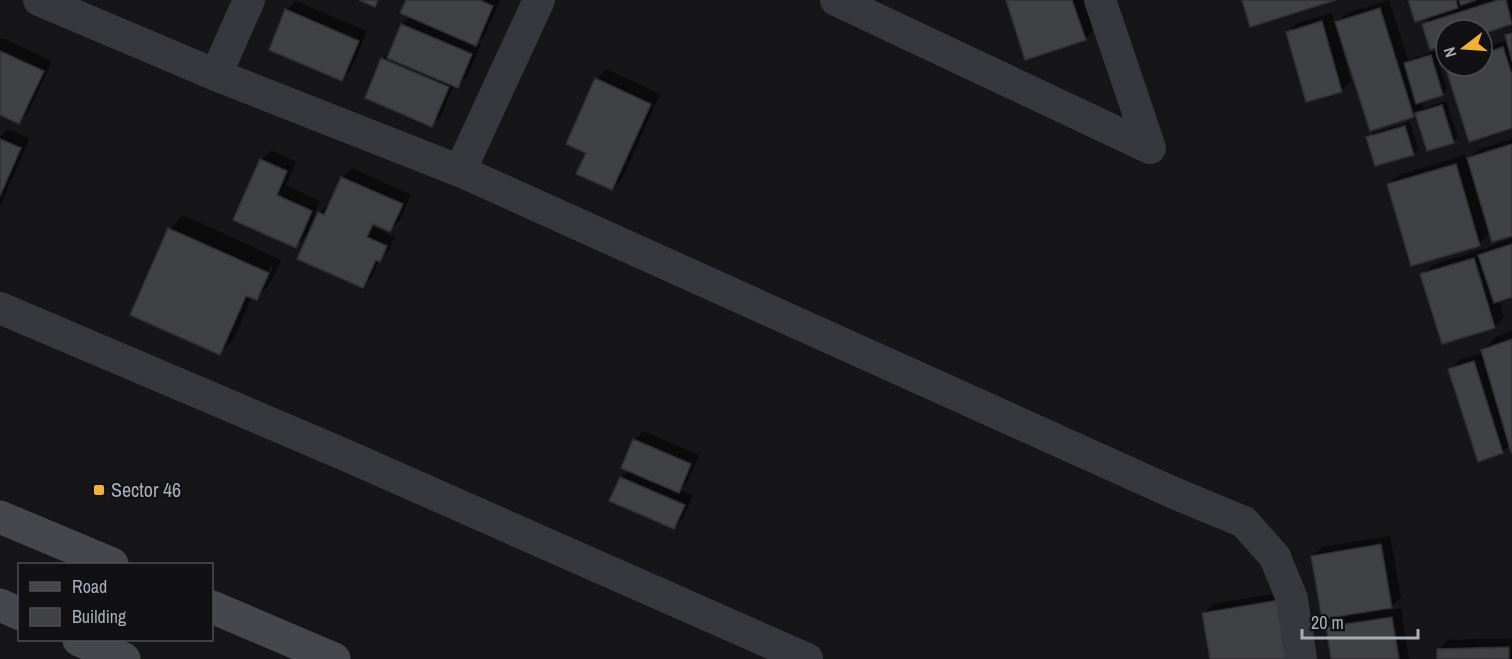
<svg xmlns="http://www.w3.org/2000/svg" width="1512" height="659" viewBox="0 0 1512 659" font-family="'Archivo Narrow',sans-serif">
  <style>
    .shadow { fill: #0007; fill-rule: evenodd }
    .building { fill: #404145; stroke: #303034; stroke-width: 1.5 }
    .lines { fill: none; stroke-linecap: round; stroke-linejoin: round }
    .street { stroke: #37383d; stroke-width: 32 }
    .secondary { stroke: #45474d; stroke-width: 33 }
    .poi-dot { fill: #f2b134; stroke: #111113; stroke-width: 2 }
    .labels { text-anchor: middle; stroke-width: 4.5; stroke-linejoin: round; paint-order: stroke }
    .poi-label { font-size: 20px; fill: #a8adb8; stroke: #111113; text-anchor: start }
  </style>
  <rect width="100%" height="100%" fill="#161618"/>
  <path class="shadow" d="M408,0h92l-15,35 -8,8 4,2 -14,32 -10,9 -3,-1 -13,31 -9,9 -49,-66 8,-9 11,-25 9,-9z
    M1007,0h78l10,29 -10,10z
    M1389,0l19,60 27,-9 12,38 -5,5 -21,7 3,7 22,-7 12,36 -5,5 -25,7 -12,-37 -3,4 -71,-77 -2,1 11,41 -9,9 -35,10 -19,-68 9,-9 35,-10 3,12 12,-12z
    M1410,0h102v23l-30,9v-2h-36v14l-22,-20 10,-10z
    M296,1l71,30 -16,39 -9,9 -56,-69z
    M1512,30v97l-30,-61v-18l26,-8 -2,-5z
    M2,38l50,23 -24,51 -9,10 -19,-9v-74z
    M606,69l54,25 -38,85 -10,10 -24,-37 -20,-9 29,-64z
    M1410,122l8,27 -4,4 -38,12 -8,-27 5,-5z
    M8,129l22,9 -30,68v-69z
    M1512,139v95l-21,-1 -12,11 -91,-59 10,-10 67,-20 2,5 12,-11z
    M271,150l25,12 -10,23 34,16 -13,34 -11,11 -35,-86z
    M352,168l59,27 -11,25 -10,10 -13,-6 -2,4 20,9 -6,14 -10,9 -7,17 -10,9 -43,-73 9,-9h3l11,-26z
    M183,215l98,45 -12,25 -13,14 -4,-2 -19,43 -13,13 -88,-39 38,-85zM271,266l2,1 -8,18h-3z
    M1512,238v58l-13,4 5,17 -9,9 -52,16 -21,-67 10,-10 51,-16 1,2 6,-5z
    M1512,331v119l-2,-6 -8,8 -52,-82 9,-10 25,-8 -1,-2 13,-13z
    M644,431l55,24 -11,26 -8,9 13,5 -10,23 -9,10 -53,-50 8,-8 5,-30z
    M1390,536l11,61 -13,13 13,-2 8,51h-77l-5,-31 10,-10 8,-1v-3l-32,-57 9,-10z
    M1295,590l-84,69 -7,-46 9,-9z
    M1512,638v21h-73l-1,-10 10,-9z"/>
  <path class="building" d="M359,0h19l-3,7z
    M406,0h74l13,6 -17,40 -76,-33z
    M1006,0h66l14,40 -61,20z
    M1242,0h94l-86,27z
    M1408,0h48l2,8 -43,14z
    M1459,0h17l-15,5z
    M1498,0h8l6,24 -30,10v-4h-36v15l-16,5 -8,-26z
    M1380,8l34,109 -44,14 -35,-109z
    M285,9l74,32 -17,40 -73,-31z
    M1322,21l20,71 -36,10 -20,-70z
    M401,24l71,30 -14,34 -71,-30z
    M1512,33v28l-7,-26z
    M1503,47l9,28v53l-43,14 -24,-76h37v-12z
    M0,51l44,20 -25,53 -19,-9z
    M1431,55l12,40 -27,9 -12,-41z
    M381,58l68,29 -17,40 -67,-29z
    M595,78l56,26 -39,86 -36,-16 10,-21 -20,-9z
    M1442,105l12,38 -27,8 -12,-38z
    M1405,126l9,29 -39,11 -9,-29z
    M0,139l21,9 -21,48z
    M1512,144v92l-20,6 -25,-84z
    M260,159l27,12 -10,24 35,16 -16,37 -63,-28z
    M1456,164l24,82 -69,20 -24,-82z
    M341,177l62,27 -13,28 -17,-8 -6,13 20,9 -7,16 -4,-2 -13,28 -66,-29 21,-47 6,3z
    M168,228l101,45 -12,27 -11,-4 -26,59 -90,-40z
    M1512,244v53l-18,6 -16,-48z
    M1474,258l21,70 -53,16 -22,-70z
    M1512,339v112l-1,1 -30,-102z
    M1474,361l29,92 -25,9 -30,-93z
    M633,439l58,25 -12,29 -58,-25z
    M620,477l65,28 -11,24 -65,-28z
    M1381,544l11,64 -70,11 -11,-63z
    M1285,599l10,60h-85l-8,-46z
    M1392,617l7,42h-68l-5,-32z
    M1509,647v12h-72v-10z"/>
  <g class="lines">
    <path class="street" d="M39,0l177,75 244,96 714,322 70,29 31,35 17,42 9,60
      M836,0l314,148
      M1100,0l50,148
      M216,75l33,-75
      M460,171l79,-171
      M0,308l343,146 464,205"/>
    <path class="secondary" d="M0,517l112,47
      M0,605l20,9
      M212,607l122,52
      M79,640l45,19"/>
  </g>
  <rect class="poi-dot" x="93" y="484" width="12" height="12" rx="3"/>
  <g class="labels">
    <g class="poi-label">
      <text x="111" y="497">Sector 46</text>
    </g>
  </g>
  <rect x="18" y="563" width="195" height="78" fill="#111113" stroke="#4d4f55" stroke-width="1.5"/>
  <rect x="30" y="582" width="30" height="9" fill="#45474d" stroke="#4d4f55" stroke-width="1.5"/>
  <text x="72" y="593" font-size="18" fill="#a8adb8">Road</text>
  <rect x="30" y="608" width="30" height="18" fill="#404145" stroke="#4d4f55" stroke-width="1.5"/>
  <text x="72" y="623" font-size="18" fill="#a8adb8">Building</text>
  <g transform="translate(1464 48) rotate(253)"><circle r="28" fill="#111113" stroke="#4d4f55" stroke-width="1.5"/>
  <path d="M0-4.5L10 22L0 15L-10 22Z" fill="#f2b134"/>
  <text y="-9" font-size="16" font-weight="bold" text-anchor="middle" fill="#a8adb8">N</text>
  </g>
  <path d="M1302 629v9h116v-9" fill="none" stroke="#a8adb8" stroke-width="3"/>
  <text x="1311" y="629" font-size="18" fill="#a8adb8" stroke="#111113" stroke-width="4.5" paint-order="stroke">20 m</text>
</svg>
